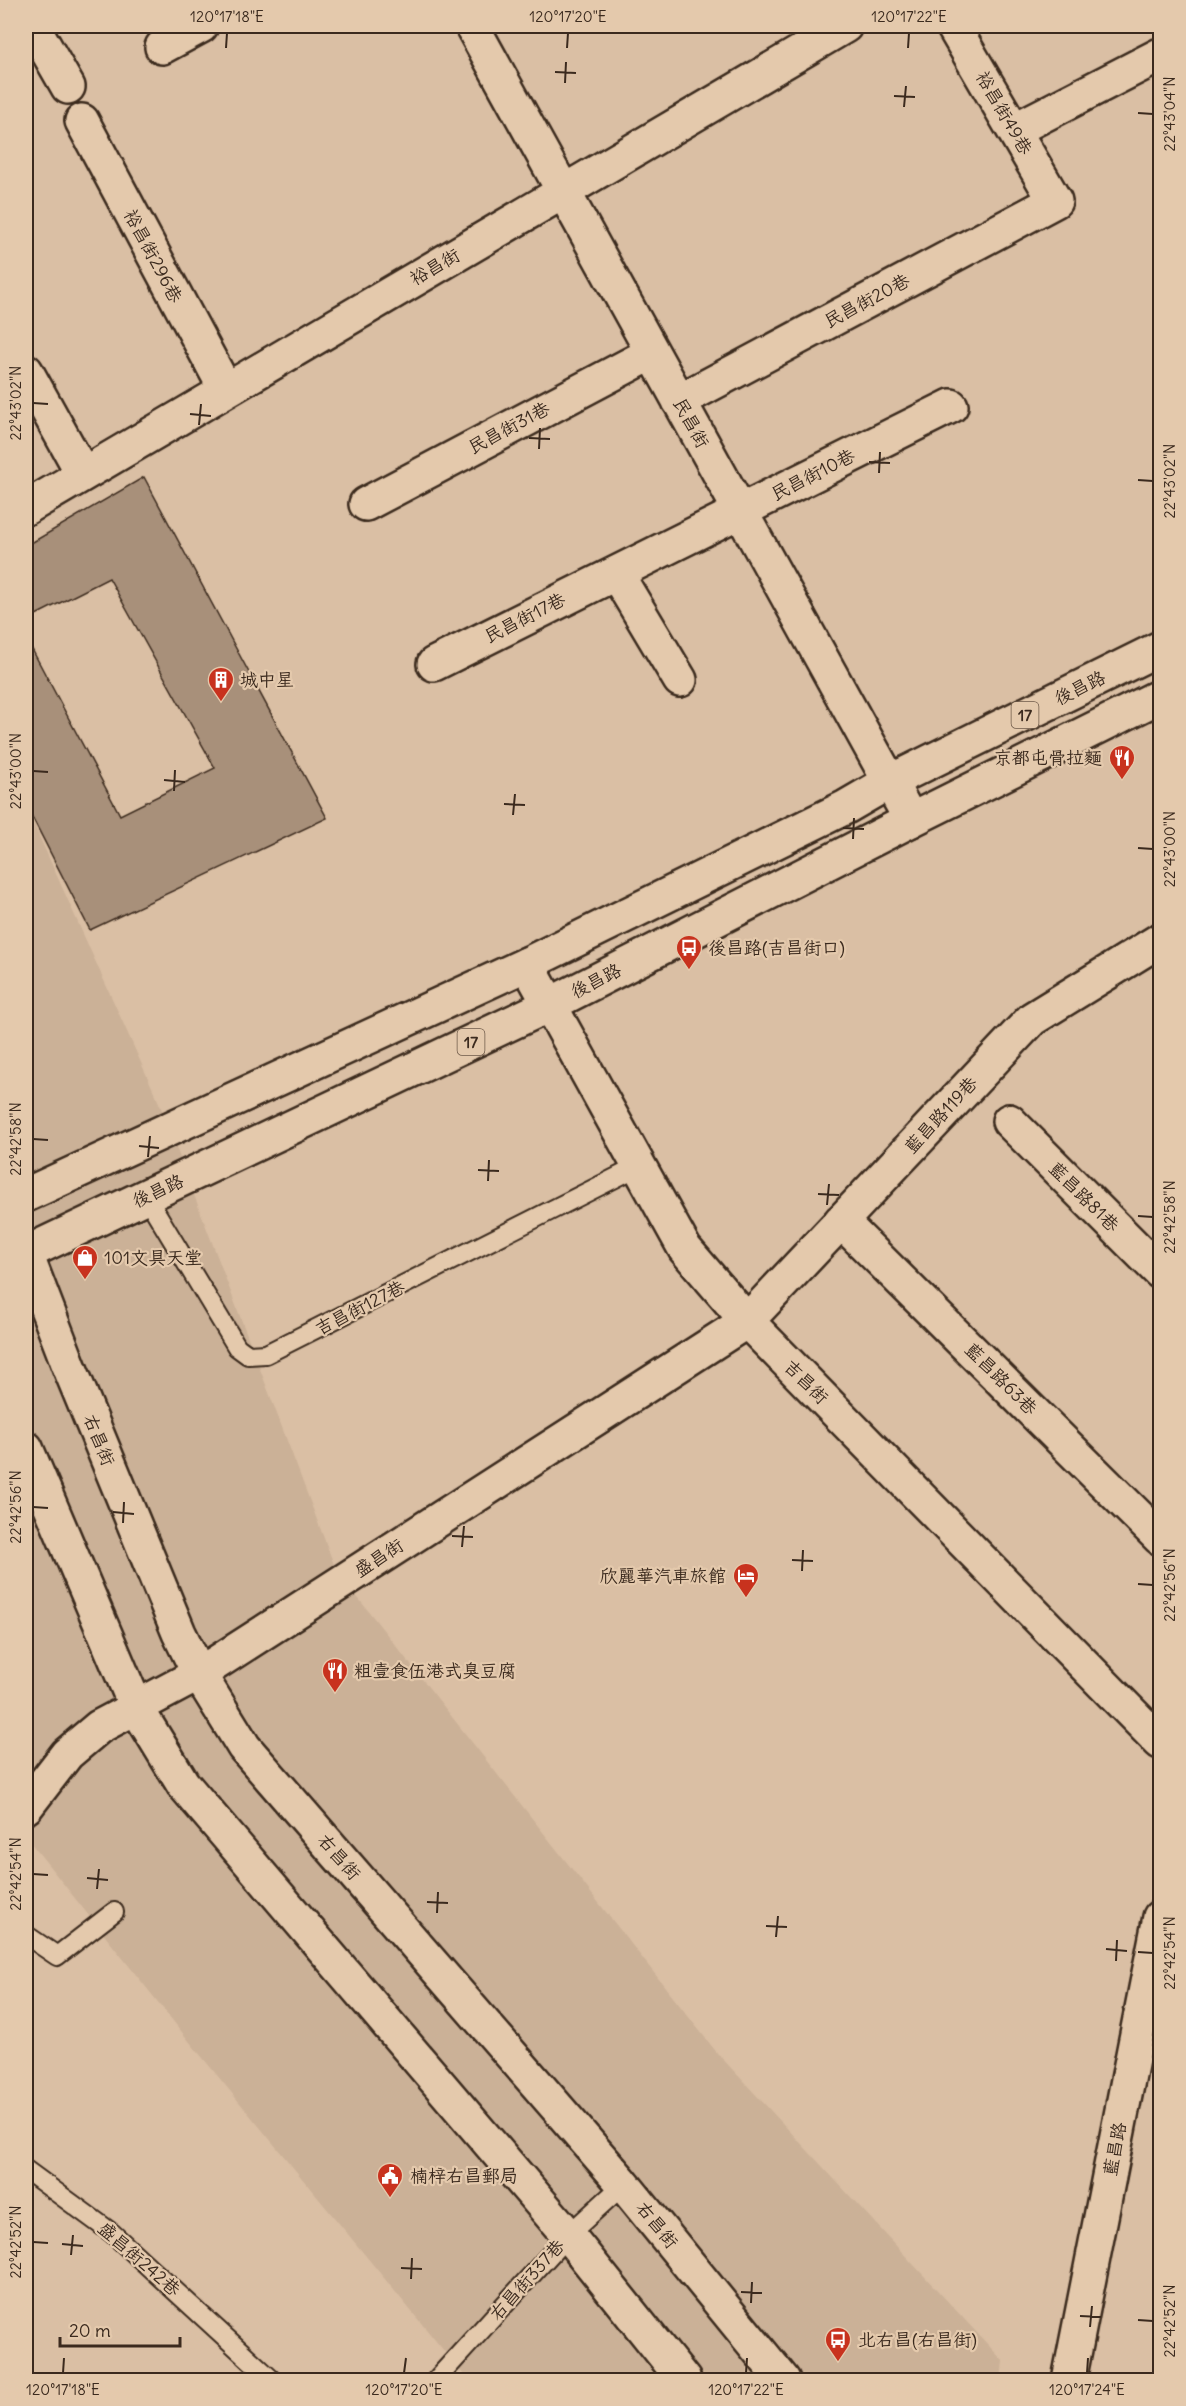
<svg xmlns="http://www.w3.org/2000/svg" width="1186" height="2406" viewBox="0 0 1186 2406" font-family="Delius,'LXGW WenKai TC',sans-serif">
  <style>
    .built { fill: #cbb197 }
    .building { fill: #a8907a; stroke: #3b2a1e; stroke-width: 1.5 }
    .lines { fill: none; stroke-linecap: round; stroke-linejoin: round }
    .service-casing { stroke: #3b2a1e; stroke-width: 22 }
    .minor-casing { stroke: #3b2a1e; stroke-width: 38 }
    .tertiary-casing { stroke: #3b2a1e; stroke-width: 38 }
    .primary-casing { stroke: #3b2a1e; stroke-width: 38 }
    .service { stroke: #e4c9ac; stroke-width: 18 }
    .minor { stroke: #e4c9ac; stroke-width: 33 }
    .tertiary { stroke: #e4c9ac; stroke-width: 33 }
    .primary { stroke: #e4c9ac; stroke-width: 33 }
    .ticks { fill: none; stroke: #3b2a1e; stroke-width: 2 }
    .labels { text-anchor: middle; stroke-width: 4.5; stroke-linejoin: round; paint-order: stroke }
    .shield { fill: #e4c9ac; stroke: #6e5a49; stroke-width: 1.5 }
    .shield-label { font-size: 16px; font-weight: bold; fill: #3b2a1e }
    .street-label { font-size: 18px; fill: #3b2a1e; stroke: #e4c9ac }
    .poi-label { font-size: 18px; fill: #3b2a1e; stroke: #e4c9ac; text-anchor: start }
    .neatline { fill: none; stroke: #3b2a1e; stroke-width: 2 }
    .ticks-label { font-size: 15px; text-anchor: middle; fill: #3b2a1e }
  </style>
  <rect width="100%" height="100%" fill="#dabfa4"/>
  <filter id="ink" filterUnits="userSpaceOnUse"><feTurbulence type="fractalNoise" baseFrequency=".0167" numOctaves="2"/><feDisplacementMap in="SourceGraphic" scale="12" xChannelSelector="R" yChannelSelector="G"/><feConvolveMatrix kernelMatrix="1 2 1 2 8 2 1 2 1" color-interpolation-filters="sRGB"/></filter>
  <g filter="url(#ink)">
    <path class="built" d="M26,807l134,298 176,465 382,484 285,307 -2,19h-533l-275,-334 -167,-209z"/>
    <path class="building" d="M144,477l183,341 -237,112 -64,-125v-167l94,177 95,-47 -106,-190 -83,42v-74z"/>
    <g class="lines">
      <defs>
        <path id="service" d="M146,1196l91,151 11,8 18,-1 373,-188
          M26,1935l31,21 57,-44
          M26,2170l86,63 160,147
          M436,2380l132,-145 56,-51"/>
        <path id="minor" d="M33,26l35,61
          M472,26l439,794
          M162,47l39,-21
          M82,121l144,269
          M1014,130l146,-75
          M26,371l57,103
          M679,401l376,-200 -102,-175
          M366,504l286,-151
          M26,508l819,-482
          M616,573l64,107
          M434,664l517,-258
          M527,964l158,285 62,72 413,421
          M1009,1121l151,151
          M841,1221l319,317
          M26,1807l41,-53 32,-27 100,-53 548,-353 285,-302 128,-79
          M1069,2380l91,-463"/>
        <path id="tertiary" d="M26,1254l43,112 110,267 20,41 45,73 376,433 163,200
          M26,1448l110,259 47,77 385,451 116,145"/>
        <path id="primary" d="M26,1195l501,-231 319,-157 43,-25 271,-134
          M26,1253l523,-248 362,-185 249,-124"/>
      </defs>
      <use href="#service" class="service-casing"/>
      <use href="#minor" class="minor-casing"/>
      <use href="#tertiary" class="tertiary-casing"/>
      <use href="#primary" class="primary-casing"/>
      <use href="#service" class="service"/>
      <use href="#minor" class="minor"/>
      <use href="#tertiary" class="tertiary"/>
      <use href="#primary" class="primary"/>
    </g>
  </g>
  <path class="ticks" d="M226,48l1,-15M567,48l1,-15M908,48l1,-15M555,72l21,1M565,83l1,-21M894,96l21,1M904,107l2,-21M1138,113l15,1M33,403l15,1M190,414l21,2M199,425l2,-21M529,438l21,1M539,449l1,-21M869,462l21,1M879,473l1,-21M1138,480l15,1M33,771l15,1M164,780l21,2M174,791l1,-21M504,804l21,1M513,815l2,-21M843,828l21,1M853,839l1,-21M1138,848l15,1M33,1139l15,1M139,1146l20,2M148,1157l2,-21M478,1170l21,1M488,1181l1,-21M818,1194l21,1M827,1205l2,-21M1138,1216l15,1M33,1507l15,1M113,1512l21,2M123,1523l1,-21M452,1536l21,1M462,1547l2,-21M792,1560l21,1M802,1571l1,-21M1138,1584l15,1M33,1874l15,1M87,1878l21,2M97,1889l2,-20M427,1902l21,1M437,1913l1,-21M766,1926l21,1M776,1937l2,-21M1106,1949l21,2M1138,1952l15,1M1116,1961l1,-21M33,2242l15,1M62,2244l21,2M71,2255l2,-20M401,2268l21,1M411,2279l1,-21M741,2292l21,1M751,2303l1,-21M1080,2316l21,1M1138,2320l15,1M1090,2327l2,-21M63,2373l1,-15M404,2373l2,-15M746,2373l1,-15M1087,2373l1,-15"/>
  <defs>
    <symbol id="building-pin" viewBox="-11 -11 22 30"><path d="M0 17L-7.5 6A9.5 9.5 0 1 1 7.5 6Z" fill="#c8321e" stroke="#e4c9ac"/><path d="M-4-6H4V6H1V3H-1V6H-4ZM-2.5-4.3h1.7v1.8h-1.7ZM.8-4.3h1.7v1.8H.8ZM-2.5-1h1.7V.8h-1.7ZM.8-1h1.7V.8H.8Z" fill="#fff"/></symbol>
    <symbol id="restaurant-pin" viewBox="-11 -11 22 30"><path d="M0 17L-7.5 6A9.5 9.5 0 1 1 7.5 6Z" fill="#c8321e" stroke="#e4c9ac"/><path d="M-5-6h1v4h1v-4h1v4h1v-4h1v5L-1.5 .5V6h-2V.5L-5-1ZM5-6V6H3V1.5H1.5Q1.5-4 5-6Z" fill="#fff"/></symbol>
    <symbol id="bus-pin" viewBox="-11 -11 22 30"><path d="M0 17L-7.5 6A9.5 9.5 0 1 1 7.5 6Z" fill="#c8321e" stroke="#e4c9ac"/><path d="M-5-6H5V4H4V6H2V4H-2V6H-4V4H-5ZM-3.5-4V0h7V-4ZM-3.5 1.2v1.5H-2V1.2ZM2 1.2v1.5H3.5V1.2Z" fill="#fff"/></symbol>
    <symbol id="shop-pin" viewBox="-11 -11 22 30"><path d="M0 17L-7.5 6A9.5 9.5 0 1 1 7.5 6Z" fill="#c8321e" stroke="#e4c9ac"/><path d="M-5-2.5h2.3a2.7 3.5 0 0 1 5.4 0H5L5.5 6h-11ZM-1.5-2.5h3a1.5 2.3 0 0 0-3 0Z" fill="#fff"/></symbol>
    <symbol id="hotel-pin" viewBox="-11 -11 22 30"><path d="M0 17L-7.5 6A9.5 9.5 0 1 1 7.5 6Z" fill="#c8321e" stroke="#e4c9ac"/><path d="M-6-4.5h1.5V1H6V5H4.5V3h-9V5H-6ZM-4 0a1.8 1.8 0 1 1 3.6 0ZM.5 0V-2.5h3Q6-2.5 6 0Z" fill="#fff"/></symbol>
    <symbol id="civic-pin" viewBox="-11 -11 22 30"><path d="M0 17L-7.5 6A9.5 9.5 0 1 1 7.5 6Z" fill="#c8321e" stroke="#e4c9ac"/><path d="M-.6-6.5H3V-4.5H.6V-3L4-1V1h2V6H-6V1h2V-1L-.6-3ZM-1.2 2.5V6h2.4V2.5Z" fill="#fff"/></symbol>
  </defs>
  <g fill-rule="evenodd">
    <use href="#building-pin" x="206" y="665" width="30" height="40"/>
    <use href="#restaurant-pin" x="1107" y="743" width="30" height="40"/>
    <use href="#bus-pin" x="674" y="933" width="30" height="40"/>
    <use href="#shop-pin" x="70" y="1243" width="30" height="40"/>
    <use href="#hotel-pin" x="731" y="1561" width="30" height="40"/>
    <use href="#restaurant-pin" x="320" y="1656" width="30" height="40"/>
    <use href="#civic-pin" x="375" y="2161" width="30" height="40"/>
    <use href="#bus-pin" x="823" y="2325" width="30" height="40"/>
  </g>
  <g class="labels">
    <g class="shield">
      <rect x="1011.5" y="702" width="27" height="26" rx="4.5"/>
      <rect x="457.5" y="1029" width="27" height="26" rx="4.5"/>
    </g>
    <g class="shield-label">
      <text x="1025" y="721">17</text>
      <text x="471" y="1048">17</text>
    </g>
    <g class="street-label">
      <text transform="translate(1004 113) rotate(60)" y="6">裕昌街49巷</text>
      <text transform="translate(153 256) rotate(62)" y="6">裕昌街296巷</text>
      <text transform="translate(435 267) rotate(-30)" y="6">裕昌街</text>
      <text transform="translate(867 301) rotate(-28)" y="6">民昌街20巷</text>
      <text transform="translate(691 423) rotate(61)" y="6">民昌街</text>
      <text transform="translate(509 428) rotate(-28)" y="6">民昌街31巷</text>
      <text transform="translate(813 475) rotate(-27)" y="6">民昌街10巷</text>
      <text transform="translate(525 618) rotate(-27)" y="6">民昌街17巷</text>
      <text transform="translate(1080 688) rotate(-26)" y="6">後昌路</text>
      <text transform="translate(596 981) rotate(-27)" y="6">後昌路</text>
      <text transform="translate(941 1115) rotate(-47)" y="6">藍昌路119巷</text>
      <text transform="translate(158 1191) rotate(-25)" y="6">後昌路</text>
      <text transform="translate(1084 1197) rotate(45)" y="6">藍昌路81巷</text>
      <text transform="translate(360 1308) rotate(-27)" y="6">吉昌街127巷</text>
      <text transform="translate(1001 1379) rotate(45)" y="6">藍昌路63巷</text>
      <text transform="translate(806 1382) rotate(45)" y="6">吉昌街</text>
      <text transform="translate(99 1440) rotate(68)" y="6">右昌街</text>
      <text transform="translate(379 1558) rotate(-33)" y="6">盛昌街</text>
      <text transform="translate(339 1857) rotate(49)" y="6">右昌街</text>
      <text transform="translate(1115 2149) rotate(-79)" y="6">藍昌路</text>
      <text transform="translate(657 2225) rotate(51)" y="6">右昌街</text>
      <text transform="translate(139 2259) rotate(41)" y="6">盛昌街242巷</text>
      <text transform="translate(527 2280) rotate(-48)" y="6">右昌街337巷</text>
    </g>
    <g class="poi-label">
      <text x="240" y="686">城中星</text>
      <text x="1102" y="764" text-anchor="end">京都屯骨拉麵</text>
      <text x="708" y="954">後昌路(吉昌街口)</text>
      <text x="104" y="1264">101文具天堂</text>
      <text x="726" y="1582" text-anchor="end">欣麗華汽車旅館</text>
      <text x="354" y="1677">粗壹食伍港式臭豆腐</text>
      <text x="410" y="2182">楠梓右昌郵局</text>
      <text x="858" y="2346">北右昌(右昌街)</text>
    </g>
  </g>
  <rect width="1186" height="2406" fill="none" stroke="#e4c9ac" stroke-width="66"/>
  <path d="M60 2337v9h120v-9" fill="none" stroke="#3b2a1e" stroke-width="3"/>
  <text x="69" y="2337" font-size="18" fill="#3b2a1e" stroke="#e4c9ac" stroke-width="4.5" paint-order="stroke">20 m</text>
  <rect x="33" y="33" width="1120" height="2340" class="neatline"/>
  <g class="ticks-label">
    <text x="227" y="22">120°17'18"E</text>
    <text x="568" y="22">120°17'20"E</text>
    <text x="909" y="22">120°17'22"E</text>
    <text transform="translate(1170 114) rotate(-90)" y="5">22°43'04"N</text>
    <text transform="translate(16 403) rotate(-90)" y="5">22°43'02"N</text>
    <text transform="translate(1170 481) rotate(-90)" y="5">22°43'02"N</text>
    <text transform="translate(16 771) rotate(-90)" y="5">22°43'00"N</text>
    <text transform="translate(1170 849) rotate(-90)" y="5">22°43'00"N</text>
    <text transform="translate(16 1139) rotate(-90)" y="5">22°42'58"N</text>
    <text transform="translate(1170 1217) rotate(-90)" y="5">22°42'58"N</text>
    <text transform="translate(16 1507) rotate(-90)" y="5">22°42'56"N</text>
    <text transform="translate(1170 1585) rotate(-90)" y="5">22°42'56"N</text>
    <text transform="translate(16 1874) rotate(-90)" y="5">22°42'54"N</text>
    <text transform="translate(1170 1953) rotate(-90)" y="5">22°42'54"N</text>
    <text transform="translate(16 2242) rotate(-90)" y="5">22°42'52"N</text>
    <text transform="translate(1170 2321) rotate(-90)" y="5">22°42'52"N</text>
    <text x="63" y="2395">120°17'18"E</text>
    <text x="404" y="2395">120°17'20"E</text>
    <text x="746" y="2395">120°17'22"E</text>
    <text x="1087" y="2395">120°17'24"E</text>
  </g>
</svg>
